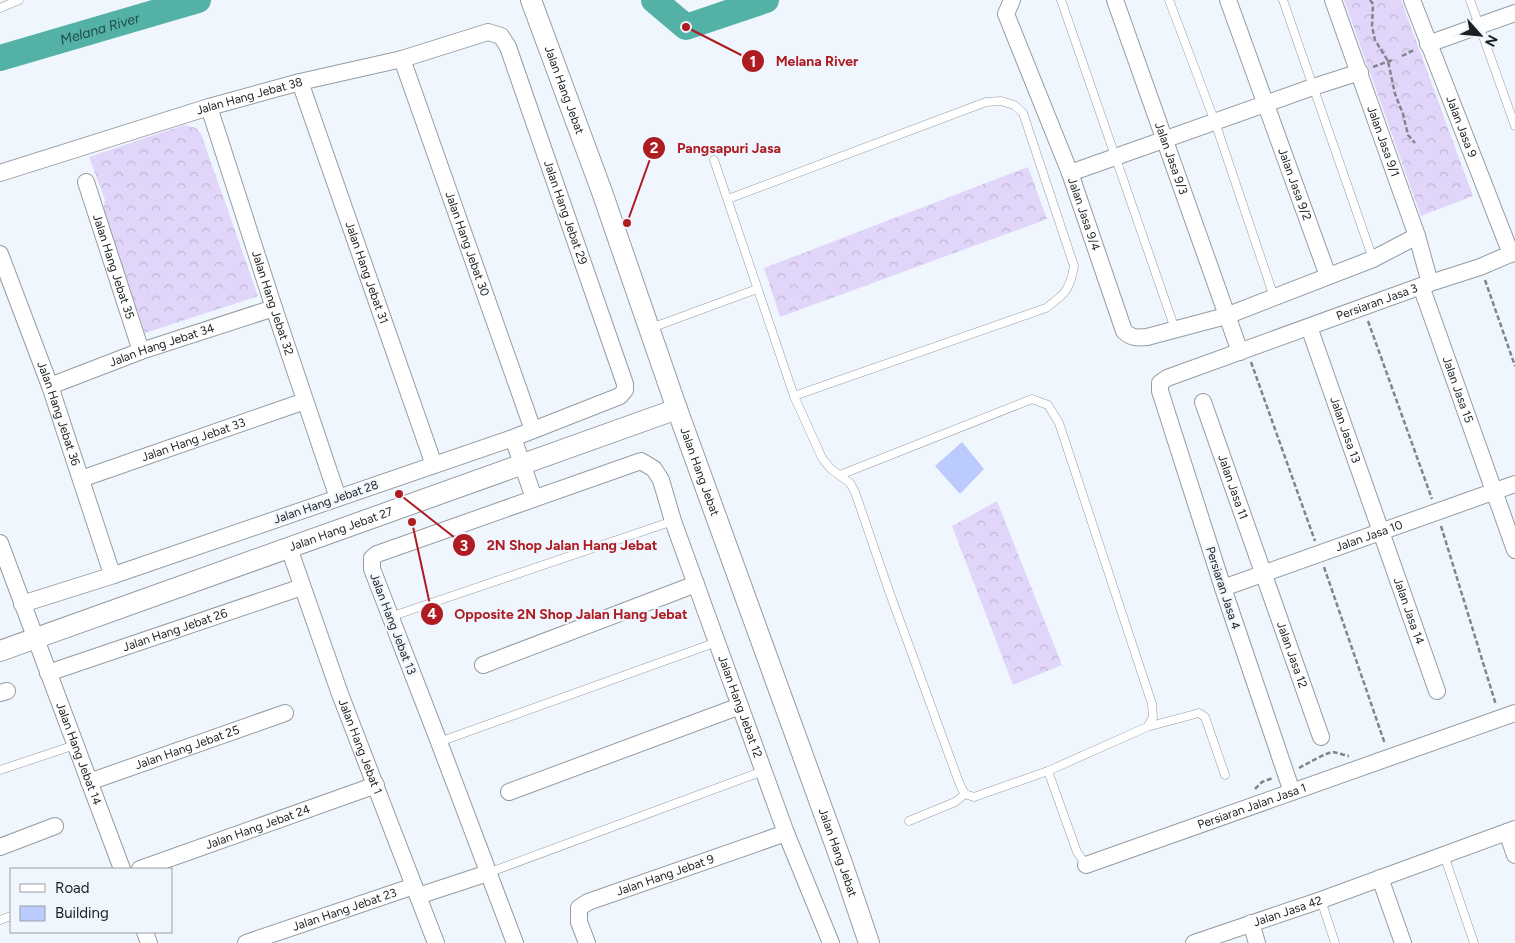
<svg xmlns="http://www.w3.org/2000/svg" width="1515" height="943" viewBox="0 0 1515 943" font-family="Figtree,sans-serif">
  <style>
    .forest { fill: url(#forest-crowns) }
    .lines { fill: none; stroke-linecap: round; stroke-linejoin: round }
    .river { stroke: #54b1a5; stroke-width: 26 }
    .building { fill: #bbcbfd }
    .service-casing { stroke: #959ca2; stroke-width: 9 }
    .minor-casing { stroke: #959ca2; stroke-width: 18 }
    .tertiary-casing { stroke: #959ca2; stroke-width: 22 }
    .path { stroke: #81868a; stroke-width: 2.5; stroke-dasharray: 5 2.5; stroke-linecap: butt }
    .service { stroke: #fff; stroke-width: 8 }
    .minor { stroke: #fff; stroke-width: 16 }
    .tertiary { stroke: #fff; stroke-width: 20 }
    .labels { text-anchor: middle; stroke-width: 4.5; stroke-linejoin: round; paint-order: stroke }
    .street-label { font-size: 12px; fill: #1c1f21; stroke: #eff6fd }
    .water-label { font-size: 14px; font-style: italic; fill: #214b46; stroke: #eff6fd }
    .leader { fill: none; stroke: #ae1c22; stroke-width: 2 }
    .callout-dot { fill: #ae1c22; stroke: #eff6fd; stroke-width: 2 }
    .mark-label { font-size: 15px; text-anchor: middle; font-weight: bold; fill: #fff }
    .callout-label { font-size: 14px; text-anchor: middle; font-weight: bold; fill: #ae1c22; stroke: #eff6fd; stroke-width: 4.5; stroke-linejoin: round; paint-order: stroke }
  </style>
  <defs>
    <pattern id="forest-crowns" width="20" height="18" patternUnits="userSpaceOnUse" patternTransform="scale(1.25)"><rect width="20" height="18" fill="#e1d6fa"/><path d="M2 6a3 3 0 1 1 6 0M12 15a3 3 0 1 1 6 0" fill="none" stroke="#c0b7d6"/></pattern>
  </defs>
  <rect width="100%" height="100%" fill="#eff6fd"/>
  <path class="forest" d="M1344,0h57l72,196 -52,20z
    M184,125l12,3 5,6 57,162 -113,37 -42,-121 2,-12 -16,-43z
    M1028,167l19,52 -267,98 -16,-49z
    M997,501l65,164 -49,20 -61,-159z"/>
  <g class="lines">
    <g class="river">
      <path d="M654,0l32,27 80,-27"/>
      <path id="s1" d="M0,58l198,-58"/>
    </g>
  </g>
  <path class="building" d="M962,442l22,27 -24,25 -25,-28z"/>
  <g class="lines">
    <defs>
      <path id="service" d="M1061,0l114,329
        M1169,0l46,122 59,175
        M1283,0l90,259
        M1470,0l45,126
        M0,8l19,-8
        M714,160l80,236 28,62 9,11 19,14 5,9 34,99 71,194 5,9 9,3 74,-26 99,-44 52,-14 6,4 20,58
        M728,199l258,-97 15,-1 13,4 9,8 51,153c-4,24 -9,28 -28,42l-252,88
        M651,328l106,-39
        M840,475l192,-76 16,6 11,18 93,281 1,14 -6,9
        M390,617l283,-96
        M439,742l278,-100
        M0,770l75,-25
        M1048,771l29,81 9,13
        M909,821l46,-19 10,-8
        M1444,855l30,88
        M488,873l275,-102
        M1321,900l14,43
        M0,920l11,-4"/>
      <g id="minor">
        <path id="s2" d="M1012,0l-6,14 64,159 54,158c7,7 13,7 23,6l79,-21 147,-57 44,-23"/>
        <path id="s3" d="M1115,0l125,352"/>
        <path id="s4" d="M1228,0l100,276"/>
        <path id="s5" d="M1333,0l84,236 13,47"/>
        <path id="s6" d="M1412,0l99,254"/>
        <path d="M1428,44l87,-31"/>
        <path id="s7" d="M402,59l131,371"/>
        <path id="s8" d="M300,82l134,383"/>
        <path id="s9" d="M209,107l65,201 64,190"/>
        <path id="s10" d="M0,173l209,-66 91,-25 102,-23 86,-27 13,4 7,11 117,337v6l-5,6 -107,42 -399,137 -92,29"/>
        <path d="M1070,173l243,-86 47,-15"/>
        <path id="s11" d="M86,182l55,169"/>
        <path id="s12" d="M0,254l50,132 60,182 4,7"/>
        <path id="s13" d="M1421,286l94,264"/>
        <path id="s14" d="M1309,327l128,364"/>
        <path id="s15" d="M50,386l91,-35 133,-43"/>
        <path id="s16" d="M1203,402l118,335"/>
        <path d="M513,438l21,60"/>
        <path id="s17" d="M81,479l224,-78"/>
        <path id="s18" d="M0,543l122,326"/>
        <path id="s19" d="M289,548l51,146 96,249"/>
        <path id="s20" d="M1223,588l292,-104"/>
        <path d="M483,665l213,-81"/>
        <path id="s21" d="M48,673l254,-86"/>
        <path d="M0,693l7,-2"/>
        <path id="s22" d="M89,782l196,-69"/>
        <path d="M509,792l231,-86"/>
        <path id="s23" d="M1292,792l-69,-204 -63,-197v-8l7,-5 254,-92 59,-19 35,-15"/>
        <path d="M1507,832l8,23"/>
        <path d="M0,847l55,-21"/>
        <path id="s24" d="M1086,865l429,-152"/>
        <path id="s25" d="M140,869l236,-84"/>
        <path d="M1380,878l23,65"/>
        <path d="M418,896l70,-23"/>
        <path d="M1251,923l6,20"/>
        <path d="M145,932l4,11"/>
        <path id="s26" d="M246,943l168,-57"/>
        <path id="s27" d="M515,943l-76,-201 -67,-173v-11l5,-4 264,-93 13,8 7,11 12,41 113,312 45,110"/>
        <path id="s28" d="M587,943l-8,-21v-14l9,-6 198,-69"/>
        <path id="s29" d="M1194,943l127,-43 194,-71"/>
      </g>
      <g id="tertiary">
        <path id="s30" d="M531,0l71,192 75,217 166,457 26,77"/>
        <path id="s31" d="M0,651l677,-242"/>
      </g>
    </defs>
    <use href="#service" class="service-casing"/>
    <use href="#minor" class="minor-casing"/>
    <use href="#tertiary" class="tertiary-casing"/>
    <path class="path" d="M1370,0l3,4 -1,22 3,14 13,21 7,33 8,20 5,21 7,8
      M1402,56l12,-6
      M1373,67l19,-7
      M1485,280l30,86
      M1368,321l64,178
      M1251,362l64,179
      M1441,526l55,179
      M1324,567l61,177
      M1299,768c8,-4 28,-16 34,-16 5,1 11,3 16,4
      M1255,789l7,-7 11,-4"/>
    <use href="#service" class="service"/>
    <use href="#minor" class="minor"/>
    <use href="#tertiary" class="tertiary"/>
  </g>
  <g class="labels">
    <g class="street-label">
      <text dy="4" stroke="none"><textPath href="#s30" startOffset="96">Jalan Hang Jebat</textPath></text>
      <text dy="4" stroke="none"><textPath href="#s10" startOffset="261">Jalan Hang Jebat 38</textPath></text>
      <text dy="4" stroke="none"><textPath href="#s6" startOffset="136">Jalan Jasa 9</textPath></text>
      <text dy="4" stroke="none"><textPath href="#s5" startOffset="150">Jalan Jasa 9/1</textPath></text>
      <text dy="4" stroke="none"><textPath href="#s3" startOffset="168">Jalan Jasa 9/3</textPath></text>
      <text dy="4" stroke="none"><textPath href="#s4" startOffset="196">Jalan Jasa 9/2</textPath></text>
      <text dy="4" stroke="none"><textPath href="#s10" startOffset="710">Jalan Hang Jebat 29</textPath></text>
      <text dy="4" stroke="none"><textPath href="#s2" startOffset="230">Jalan Jasa 9/4</textPath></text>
      <text dy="4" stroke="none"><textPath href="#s7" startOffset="196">Jalan Hang Jebat 30</textPath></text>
      <text dy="4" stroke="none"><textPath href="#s11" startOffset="89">Jalan Hang Jebat 35</textPath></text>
      <text dy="4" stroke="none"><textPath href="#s8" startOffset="202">Jalan Hang Jebat 31</textPath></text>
      <text dy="4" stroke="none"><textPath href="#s23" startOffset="662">Persiaran Jasa 3</textPath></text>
      <text dy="4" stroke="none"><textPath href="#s9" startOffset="206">Jalan Hang Jebat 32</textPath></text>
      <text dy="4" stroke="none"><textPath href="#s15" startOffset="119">Jalan Hang Jebat 34</textPath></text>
      <text dy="4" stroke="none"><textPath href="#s13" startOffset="110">Jalan Jasa 15</textPath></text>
      <text dy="4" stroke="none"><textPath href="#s12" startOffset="170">Jalan Hang Jebat 36</textPath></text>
      <text dy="4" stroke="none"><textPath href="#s14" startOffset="109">Jalan Jasa 13</textPath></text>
      <text dy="4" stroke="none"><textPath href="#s17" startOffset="119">Jalan Hang Jebat 33</textPath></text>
      <text dy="4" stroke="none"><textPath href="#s30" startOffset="501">Jalan Hang Jebat</textPath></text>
      <text dy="4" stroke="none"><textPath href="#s16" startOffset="90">Jalan Jasa 11</textPath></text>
      <text transform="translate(326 502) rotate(-19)" y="4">Jalan Hang Jebat 28</text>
      <text dy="4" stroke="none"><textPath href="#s31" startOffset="362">Jalan Hang Jebat 27</textPath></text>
      <text dy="4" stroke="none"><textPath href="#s20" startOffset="155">Jalan Jasa 10</textPath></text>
      <text transform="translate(1223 588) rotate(72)" y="4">Persiaran Jasa 4</text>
      <text dy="4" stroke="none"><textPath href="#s14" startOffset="301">Jalan Jasa 14</textPath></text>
      <text transform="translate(393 624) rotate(69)" y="4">Jalan Hang Jebat 13</text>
      <text dy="4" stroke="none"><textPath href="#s21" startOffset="134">Jalan Hang Jebat 26</textPath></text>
      <text dy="4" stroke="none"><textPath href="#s16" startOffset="268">Jalan Jasa 12</textPath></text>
      <text dy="4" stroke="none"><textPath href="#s27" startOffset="966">Jalan Hang Jebat 12</textPath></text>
      <text dy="4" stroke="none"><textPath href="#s19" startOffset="211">Jalan Hang Jebat 1</textPath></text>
      <text dy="4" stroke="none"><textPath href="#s22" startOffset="104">Jalan Hang Jebat 25</textPath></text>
      <text dy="4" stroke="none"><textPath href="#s18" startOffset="225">Jalan Hang Jebat 14</textPath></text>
      <text dy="4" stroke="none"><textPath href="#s24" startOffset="176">Persiaran Jalan Jasa 1</textPath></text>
      <text dy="4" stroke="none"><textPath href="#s25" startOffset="125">Jalan Hang Jebat 24</textPath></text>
      <text dy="4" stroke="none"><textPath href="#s30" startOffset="906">Jalan Hang Jebat</textPath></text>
      <text dy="4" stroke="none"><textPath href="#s28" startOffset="129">Jalan Hang Jebat 9</textPath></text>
      <text dy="4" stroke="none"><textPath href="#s26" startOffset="104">Jalan Hang Jebat 23</textPath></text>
      <text dy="4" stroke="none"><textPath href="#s29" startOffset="99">Jalan Jasa 42</textPath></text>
    </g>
    <g class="water-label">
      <text dy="5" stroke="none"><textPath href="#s1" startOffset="104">Melana River</textPath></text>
    </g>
  </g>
  <path class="leader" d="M686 27L753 61M627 223L654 148M399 494L464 545M412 522L432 614"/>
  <g class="callout-dot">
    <circle cx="686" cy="27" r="5"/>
    <circle cx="627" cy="223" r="5"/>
    <circle cx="399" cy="494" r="5"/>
    <circle cx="412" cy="522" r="5"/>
    <circle cx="753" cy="61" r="12"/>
    <circle cx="654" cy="148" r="12"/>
    <circle cx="464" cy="545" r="12"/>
    <circle cx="432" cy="614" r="12"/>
  </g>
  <g class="mark-label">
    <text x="753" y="67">1</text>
    <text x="654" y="153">2</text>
    <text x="464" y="551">3</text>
    <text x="432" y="619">4</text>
  </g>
  <g class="callout-label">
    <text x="817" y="66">Melana River</text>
    <text x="729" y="153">Pangsapuri Jasa</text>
    <text x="572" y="550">2N Shop Jalan Hang Jebat</text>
    <text x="571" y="619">Opposite 2N Shop Jalan Hang Jebat</text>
  </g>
  <rect x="10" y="868" width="162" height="65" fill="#eff6fd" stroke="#9ba0a5"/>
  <rect x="20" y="884" width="25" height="8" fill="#ffffff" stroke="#9ba0a5"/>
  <text x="55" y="893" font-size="15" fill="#1c1f21">Road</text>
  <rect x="20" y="906" width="25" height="15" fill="#bbcbfd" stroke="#9ba0a5"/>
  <text x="55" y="918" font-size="15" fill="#1c1f21">Building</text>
  <g transform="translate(1480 35) rotate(117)" stroke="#eff6fd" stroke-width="4" paint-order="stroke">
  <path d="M0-4L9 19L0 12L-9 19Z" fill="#1c1f21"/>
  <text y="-8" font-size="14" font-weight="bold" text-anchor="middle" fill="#1c1f21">N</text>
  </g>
</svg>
